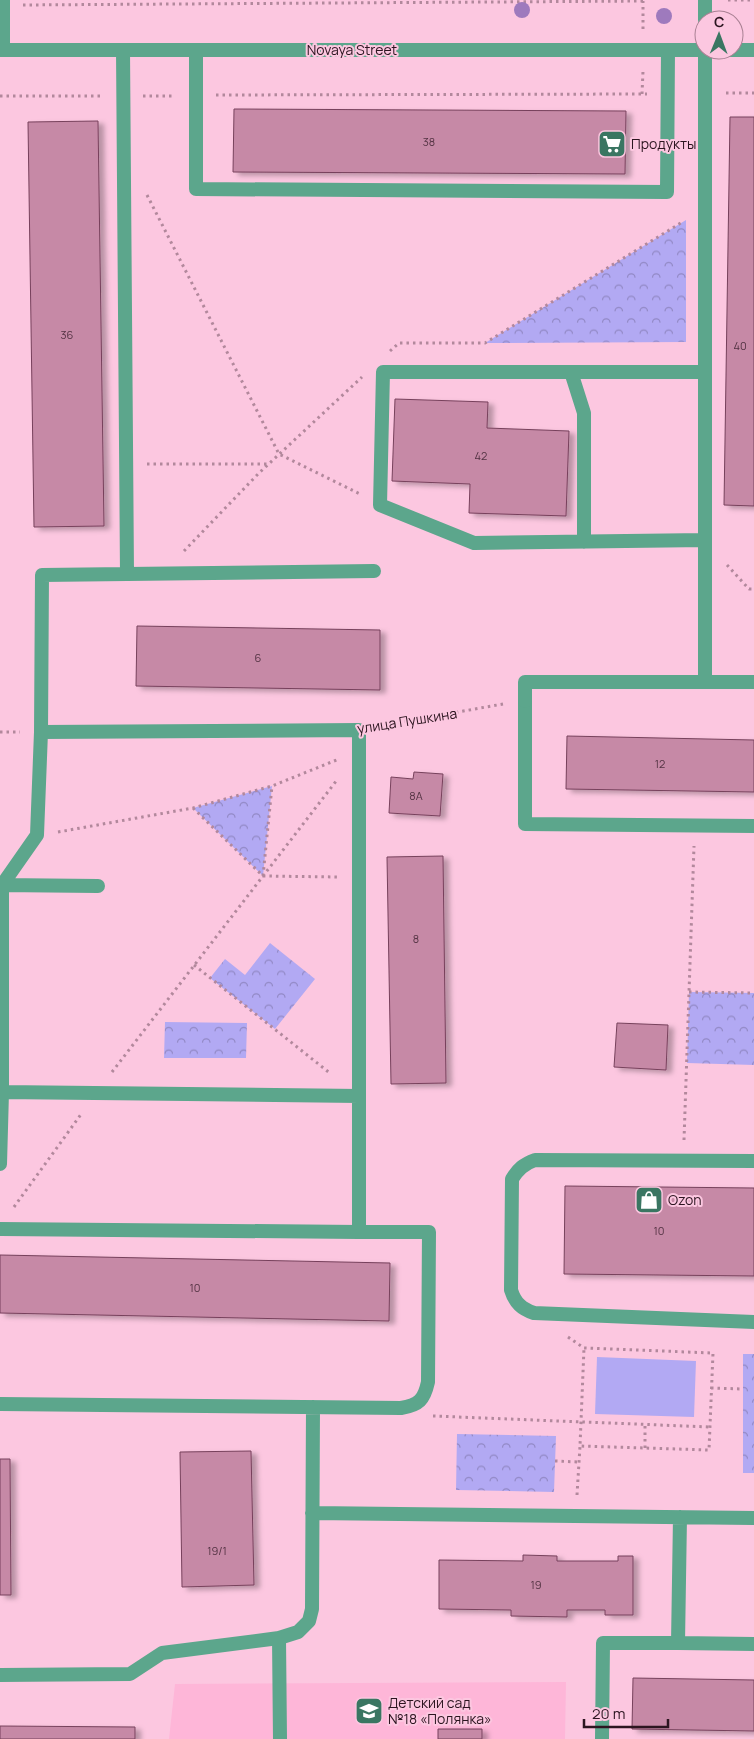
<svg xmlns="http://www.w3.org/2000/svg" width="754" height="1739" viewBox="0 0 754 1739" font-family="Manrope,sans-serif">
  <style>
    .built { fill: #feb6d8 }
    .park { fill: url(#park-crowns) }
    .pitch { fill: #b2a9f3 }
    .building { fill: #c689a6; stroke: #77415c; filter: url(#shadow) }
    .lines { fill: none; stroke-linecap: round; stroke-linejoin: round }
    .path { stroke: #b2889c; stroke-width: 3; stroke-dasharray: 2.5 4; stroke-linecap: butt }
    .service { stroke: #5ca68c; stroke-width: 14 }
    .minor { stroke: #5ca68c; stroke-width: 14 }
    .tertiary { stroke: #5ca68c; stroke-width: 14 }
    .tree { fill: #9e7abd }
    .labels { text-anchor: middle; stroke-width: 4; stroke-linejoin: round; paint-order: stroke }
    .number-label { font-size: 11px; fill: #523242 }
    .street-label { font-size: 14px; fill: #2c1520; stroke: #fcc7e0 }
    .poi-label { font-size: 14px; fill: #2c1520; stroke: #fcc7e0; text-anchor: start }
  </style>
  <defs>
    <pattern id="park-crowns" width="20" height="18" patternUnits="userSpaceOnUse" patternTransform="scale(1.25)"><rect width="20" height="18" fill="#b2a9f3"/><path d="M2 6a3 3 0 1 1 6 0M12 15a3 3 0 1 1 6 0" fill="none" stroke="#9188c4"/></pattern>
    <filter id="shadow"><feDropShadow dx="5.5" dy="3" stdDeviation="2.5" flood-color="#0004"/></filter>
  </defs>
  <rect width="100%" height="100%" fill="#fcc7e0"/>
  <path class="built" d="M566,1682l-1,57h-396l6,-55z"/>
  <path class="park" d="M686,220v122l-201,1z
    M272,786l-9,90 -70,-68z
    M270,943l45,36 -40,50 -65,-51 15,-19 20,16z
    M689,992l65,1v72l-67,-2z
    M165,1022l82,1 -1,35h-82z
    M743,1354h11v119h-11z
    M457,1434l99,2 -2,56 -98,-2z"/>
  <path class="pitch" d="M597,1357l99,4 -2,56 -99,-3z"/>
  <path class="building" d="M234,109l392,2 -1,63 -392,-2z
    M730,117h24v389l-30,-1z
    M98,121l6,405 -70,1 -6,-405z
    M395,399l93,3 -1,26 82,3 -3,85 -97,-3 1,-29 -78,-3z
    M137,626l243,4v60l-244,-4z
    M567,736l187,4v52l-188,-3z
    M414,772l29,2 -3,42 -51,-3 2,-36 22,2z
    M443,856l3,227 -55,1 -4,-227z
    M617,1023l51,2 -2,45 -52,-3z
    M565,1186l189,2v88l-190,-2z
    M0,1255l390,8 -1,58 -389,-8z
    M251,1451l3,134 -72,2 -2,-135z
    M0,1459h10l1,136h-11z
    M523,1555l34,1v5h61v-5h15v59h-28v-5h-38v7l-56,-1v-6l-72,-1v-49l84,1z
    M633,1678l121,2v51l-122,-2z
    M0,1726l135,1v12h-135z
    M438,1729h44v10h-44z"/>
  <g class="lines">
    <path class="path" d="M728,0h23
      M23,5l620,-4
      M643,29v-28
      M726,93h28
      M642,94l1,-23
      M216,95l431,-1
      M0,96h102
      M143,96h31
      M147,195l132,259 81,40
      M390,351l9,-8h86l199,-122
      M147,464h121
      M184,551l75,-78 103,-96
      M727,565l22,24h5
      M379,726l124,-22
      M0,732h20
      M193,808l70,68 75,1
      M58,832l135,-24 79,-22 67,-27
      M263,876l9,-90
      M194,965l137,109
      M689,992l65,1
      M112,1072l225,-292
      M684,1140l10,-294
      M14,1207l68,-94
      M568,1337l16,11 129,5 -4,97 -129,-4 4,-98
      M711,1388l32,1
      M433,1416l277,11
      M645,1448v-24
      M555,1461l24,1
      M577,1495l3,-49"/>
    <path class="service" d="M196,50v139l471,3 1,-142
      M571,372l13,41v129
      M705,540l-231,3 -94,-38 3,-133h322
      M127,574l247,-3
      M705,682v-632
      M525,701v123l229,2
      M0,885l98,1
      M2,1092l357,4
      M754,1161l-219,-1c-11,4 -17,9 -23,19l-1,111c4,13 11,19 23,23l220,9
      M0,1164l2,-72v-207l35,-50 4,-103 1,-157 85,-1 -4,-524
      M0,1229l359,3
      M0,1404l401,4c18,-3 23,-8 27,-26l1,-150h-70v-502l-318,2
      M312,1513l442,5
      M680,1517l-2,126 76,1
      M279,1638l1,101
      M0,1675l130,-1 32,-21 117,-15 19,-6 11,-11 3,-12 1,-202
      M602,1739l1,-96h75"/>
    <path class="minor" d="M705,20v-20
      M525,701v-19h229"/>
    <path class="tertiary" d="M3,0v50
      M0,50h704
      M729,50h25"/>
  </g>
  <g class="tree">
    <circle cx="522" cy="10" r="8"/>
    <circle cx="664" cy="16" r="8"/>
  </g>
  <defs>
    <symbol id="supermarket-square" viewBox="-11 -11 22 22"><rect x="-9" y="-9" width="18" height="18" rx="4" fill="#3a7662" stroke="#fcc7e0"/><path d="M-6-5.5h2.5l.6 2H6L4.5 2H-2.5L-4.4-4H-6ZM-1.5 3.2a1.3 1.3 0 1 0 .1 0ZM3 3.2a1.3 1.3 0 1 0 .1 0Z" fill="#fff"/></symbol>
    <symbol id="shop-square" viewBox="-11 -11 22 22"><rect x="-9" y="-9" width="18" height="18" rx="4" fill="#3a7662" stroke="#fcc7e0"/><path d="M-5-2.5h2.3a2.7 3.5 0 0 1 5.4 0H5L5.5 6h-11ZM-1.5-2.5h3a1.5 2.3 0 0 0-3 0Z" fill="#fff"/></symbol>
    <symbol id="school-square" viewBox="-11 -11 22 22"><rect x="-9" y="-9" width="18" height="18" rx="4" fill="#3a7662" stroke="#fcc7e0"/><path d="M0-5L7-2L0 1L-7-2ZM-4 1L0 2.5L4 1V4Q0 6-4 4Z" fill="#fff"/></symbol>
  </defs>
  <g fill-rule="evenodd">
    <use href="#supermarket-square" x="596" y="128" width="32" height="32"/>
    <use href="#shop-square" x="633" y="1184" width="32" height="32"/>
    <use href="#school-square" x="353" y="1695" width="32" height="32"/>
  </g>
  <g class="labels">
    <g class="number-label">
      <text x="429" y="146">38</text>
      <text x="67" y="339">36</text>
      <text x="740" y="350">40</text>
      <text x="481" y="460">42</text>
      <text x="258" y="662">6</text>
      <text x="660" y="768">12</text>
      <text x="416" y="800">8А</text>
      <text x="416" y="943">8</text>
      <text x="659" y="1235">10</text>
      <text x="195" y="1292">10</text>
      <text x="217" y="1555">19/1</text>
      <text x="536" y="1589">19</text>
    </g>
    <g class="street-label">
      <text x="352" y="55">Novaya Street</text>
      <text transform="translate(407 721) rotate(-9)" y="5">улица Пушкина</text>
    </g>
    <g class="poi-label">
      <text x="631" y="149">Продукты</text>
      <text x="668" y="1205">Ozon</text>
      <text x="388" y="1708">Детский сад<tspan x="388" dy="16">№18 «Полянка»</tspan></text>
    </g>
  </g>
  <g transform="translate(719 35) rotate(1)"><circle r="24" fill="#fcc7e0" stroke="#a98093"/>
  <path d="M0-4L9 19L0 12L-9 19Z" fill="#3a7662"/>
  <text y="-8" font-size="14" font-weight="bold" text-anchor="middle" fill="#2c1520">С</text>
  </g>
  <path d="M584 1719v8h84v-8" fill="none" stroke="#2c1520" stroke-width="2.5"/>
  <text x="592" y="1719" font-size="15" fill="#2c1520" stroke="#fcc7e0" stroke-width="4" paint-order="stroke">20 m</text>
</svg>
